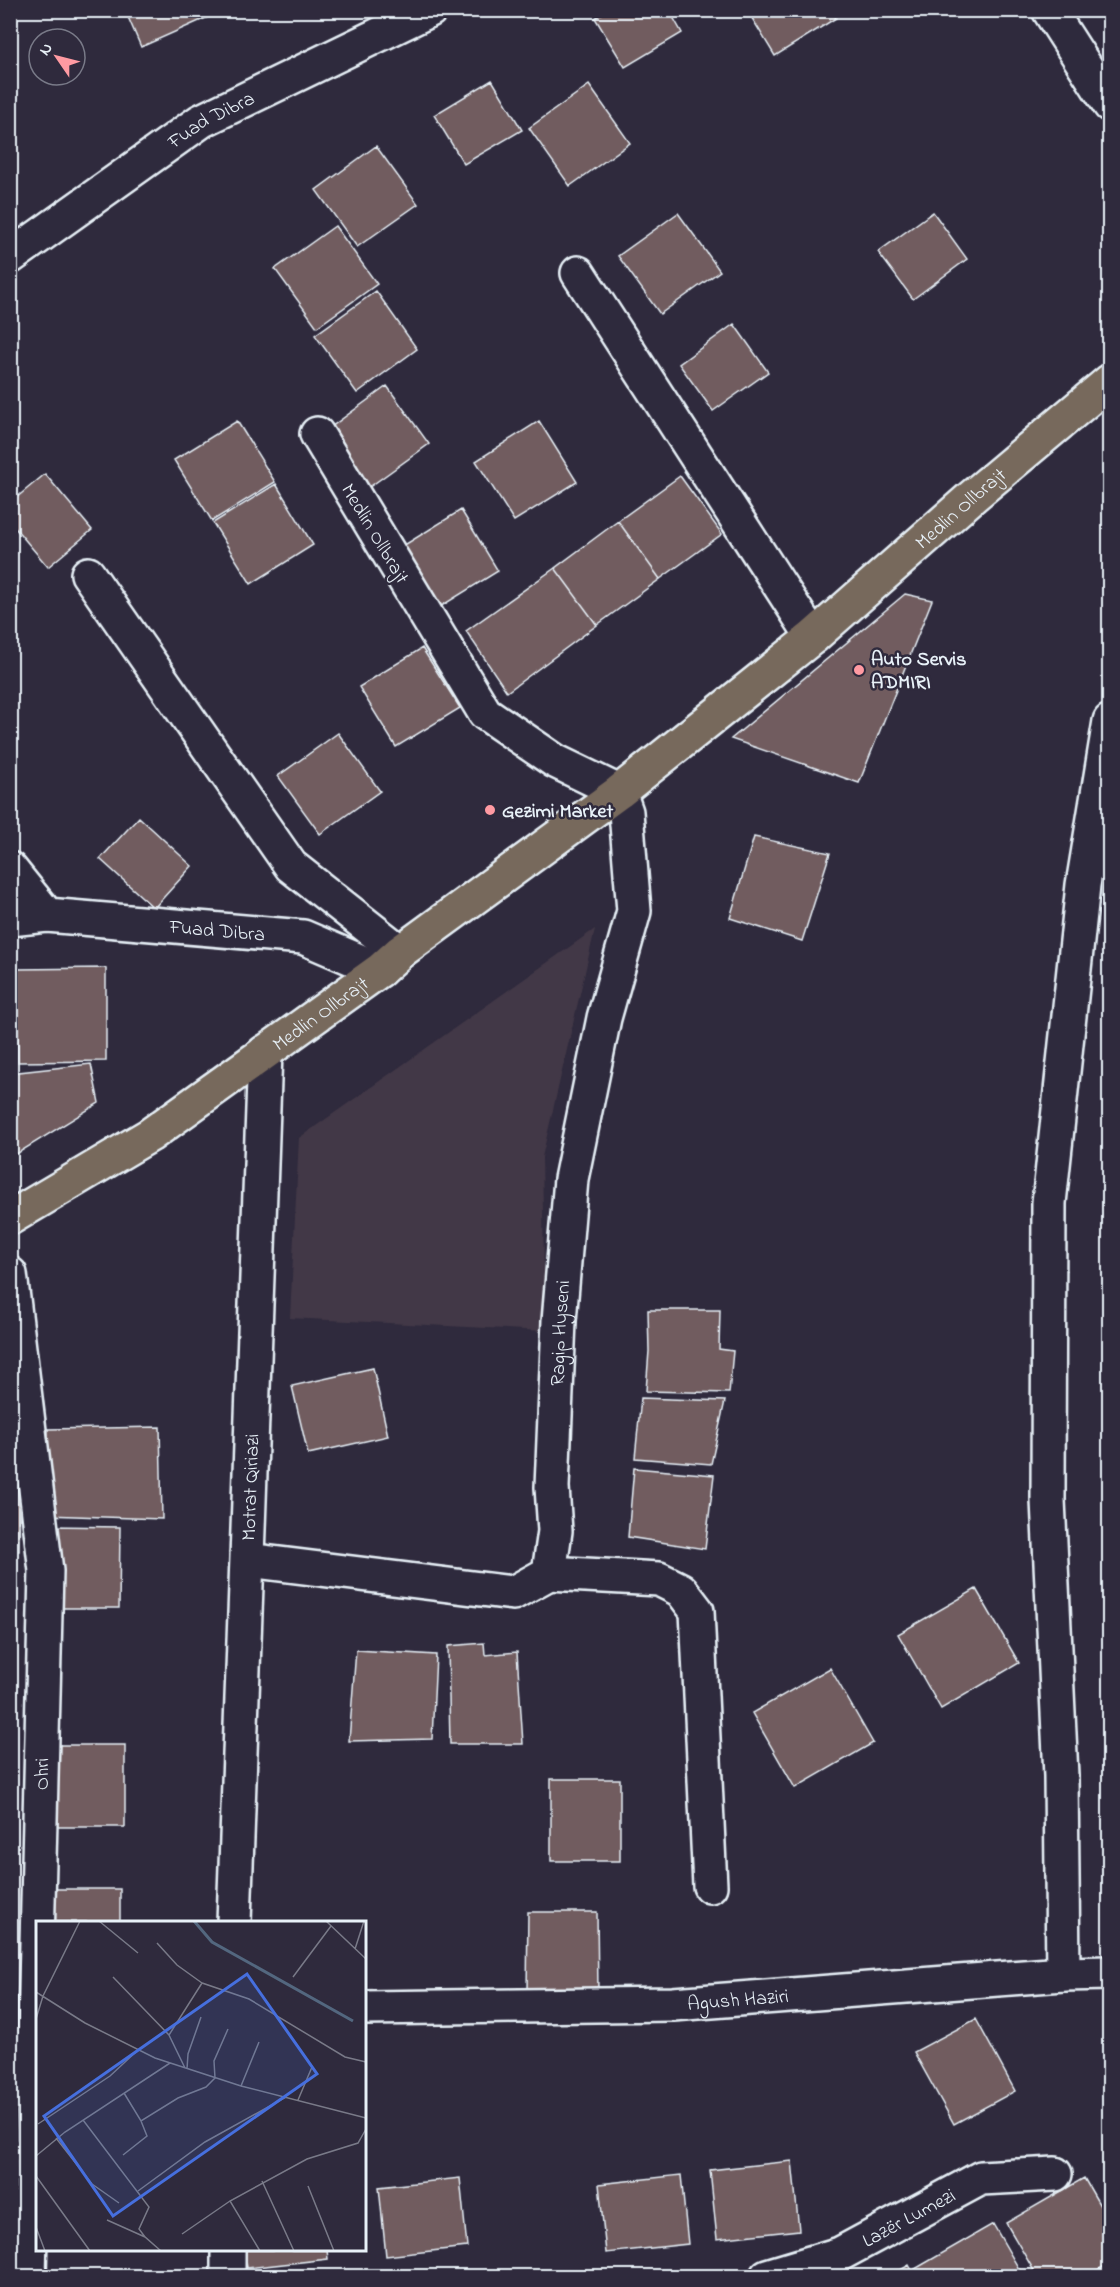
<svg xmlns="http://www.w3.org/2000/svg" width="1120" height="2287" viewBox="0 0 1120 2287" font-family="'Indie Flower',sans-serif">
  <style>
    .built { fill: #433947 }
    .building { fill: #715c5f; stroke: #e8f1f8; stroke-width: 1.5 }
    .lines { fill: none; stroke-linecap: round; stroke-linejoin: round }
    .minor-casing { stroke: #e8f1f8; stroke-width: 38 }
    .primary-casing { stroke: #e8f1f8; stroke-width: 38 }
    .minor { stroke: #2f2a3d; stroke-width: 33 }
    .primary { stroke: #77695c; stroke-width: 33 }
    .poi-dot { fill: #ff9aa2; stroke: #2f2a3d; stroke-width: 2 }
    .labels { text-anchor: middle; stroke-width: 5; stroke-linejoin: round; paint-order: stroke }
    .street-label { font-size: 20px; fill: #e8f1f8; stroke: #2f2a3d }
    .poi-label { font-size: 20px; font-weight: bold; fill: #e8f1f8; stroke: #2f2a3d; text-anchor: start }
    .inset-river { fill: none; stroke: #53677f; stroke-width: 3 }
    .inset-road { fill: none; stroke: #797a88; stroke-width: 1.5 }
    .view { fill: #466fde; fill-opacity: 0.15; stroke: #466fde; stroke-width: 3 }
    .inset-edge { fill: none; stroke: #e8f1f8; stroke-width: 3 }
  </style>
  <rect width="100%" height="100%" fill="#2f2a3d"/>
  <filter id="ink" filterUnits="userSpaceOnUse"><feTurbulence type="fractalNoise" baseFrequency=".0167" numOctaves="2"/><feDisplacementMap in="SourceGraphic" scale="12" xChannelSelector="R" yChannelSelector="G"/><feConvolveMatrix kernelMatrix="1 2 1 2 8 2 1 2 1" color-interpolation-filters="sRGB"/></filter>
  <g filter="url(#ink)">
    <path class="built" d="M595,929l-53,228 3,174 -255,-13 9,-180z"/>
    <path class="building" d="M125,10h99l-83,37z
      M608,10h61l13,23 -57,34 -30,-49z
      M747,10h84l5,8 -61,38z
      M492,80l30,50 -58,34 -30,-49z
      M589,85l41,58 -60,43 -41,-58z
      M376,146l42,58 -61,43 -41,-57z
      M933,212l34,47 -54,40 -35,-47z
      M678,213l42,58 -60,43 -42,-58z
      M335,226l42,58 -60,43 -42,-58z
      M376,291l41,58 -60,44 -42,-58z
      M734,324l34,48 -55,39 -34,-47z
      M387,386l42,58 -61,44 -41,-58z
      M237,421l38,61 -63,39 -38,-61z
      M539,421l38,61 -63,39 -38,-60z
      M45,474l47,56 -44,37 -38,-45v-19z
      M680,476l42,58 -62,45 -42,-58z
      M276,484l37,61 -62,39 -38,-61z
      M461,510l37,61 -63,39 -37,-61z
      M618,521l42,58 -63,46 -42,-57z
      M555,568l42,57 -90,67 -41,-61z
      M905,594l27,6 -73,183 -128,-44z
      M422,648l38,60 -64,39 -37,-60z
      M338,733l42,58 -60,43 -42,-58z
      M139,817l53,49 -38,42 -54,-49z
      M754,837l76,16 -28,88 -72,-23z
      M106,968v93l-88,1 -1,-93z
      M91,1064l8,39 -89,55v-85z
      M648,1310h72l-1,39 14,2 -4,42 -83,-2 3,-40z
      M373,1368l15,68 -80,18 -16,-68z
      M641,1398l84,3 -14,63 -76,-6z
      M160,1427l2,92 -116,-4 2,-86z
      M634,1468l80,7 -9,74 -77,-12z
      M10,1469h10l-1,82h-9z
      M50,1526l70,1 -1,81h-69z
      M976,1589l43,74 -78,46 -43,-75z
      M484,1643l1,12 32,-3 6,92h-73l-2,-98z
      M356,1650l80,5 -4,84 -83,2z
      M830,1668l43,75 -78,45 -43,-75z
      M55,1745h70v82h-70z
      M551,1779h69v82h-69z
      M51,1889h69v33h-69z
      M528,1912h69l1,82h-71z
      M976,2019l39,72 -61,33 -40,-72z
      M792,2161l7,69 -82,9 -7,-69z
      M681,2175l7,69 -82,9 -7,-69z
      M460,2178l7,69 -81,9 -7,-69z
      M1084,2178l26,45v40l-23,13h-50l-31,-53z
      M993,2224l30,52h-103l-5,-7z
      M245,2250h82l1,9 -81,9z
      M909,2265l6,11h-25z"/>
    <g class="lines">
      <defs>
        <g id="minor">
          <path d="M1049,10l61,95"/>
          <path id="s1" d="M10,257l191,-136 229,-111"/>
          <path d="M578,273l235,364"/>
          <path d="M88,574l203,292 109,86"/>
          <path id="s2" d="M10,869l37,46 256,22 77,33"/>
          <path d="M10,919l37,-4"/>
          <path d="M10,1274l36,297 -17,705"/>
          <path id="s3" d="M248,1560l265,33 36,-20 6,-42 -3,-44 7,-166 12,-142 33,-161 30,-107 -8,-99 -7,-20 -64,-31 -70,-48 -168,-279"/>
          <path d="M549,1573l110,6 22,11 16,21 13,275"/>
          <path id="s4" d="M234,1922l31,-870"/>
          <path d="M1063,1974l-2,-198 -13,-276 1,-297 34,-318 27,-164"/>
          <path id="s5" d="M364,2008l309,-4 390,-30 47,-1"/>
          <path d="M228,2250v26"/>
          <path id="s6" d="M767,2276l73,-22 141,-76 74,-4"/>
        </g>
        <g id="primary">
          <path id="s7" d="M10,1218l140,-83 230,-165 20,-18 219,-160 194,-155 160,-141 137,-115"/>
        </g>
      </defs>
      <use href="#minor" class="minor-casing"/>
      <use href="#primary" class="primary-casing"/>
      <use href="#minor" class="minor"/>
      <use href="#primary" class="primary"/>
    </g>
  </g>
  <g class="poi-dot">
    <circle cx="859" cy="670" r="6"/>
    <circle cx="490" cy="810" r="6"/>
  </g>
  <g class="labels">
    <g class="street-label">
      <text dy="7" stroke="none"><textPath href="#s1" startOffset="244">Fuad Dibra</textPath></text>
      <text dy="7" stroke="none"><textPath href="#s7" startOffset="1188">Medlin Ollbrajt</textPath></text>
      <text transform="translate(376 533) rotate(59)" y="7">Medlin Ollbrajt</text>
      <text dy="7" stroke="none"><textPath href="#s2" startOffset="230">Fuad Dibra</textPath></text>
      <text dy="7" stroke="none"><textPath href="#s7" startOffset="372">Medlin Ollbrajt</textPath></text>
      <text dy="7" stroke="none"><textPath href="#s3" startOffset="549">Ragip Hyseni</textPath></text>
      <text dy="7" stroke="none"><textPath href="#s4" startOffset="435">Motrat Qiriazi</textPath></text>
      <text transform="translate(41 1774) rotate(-89)" y="7">Ohri</text>
      <text dy="7" stroke="none"><textPath href="#s5" startOffset="374">Agush Haziri</textPath></text>
      <text dy="7" stroke="none"><textPath href="#s6" startOffset="154">Lazër Lumezi</textPath></text>
    </g>
    <g class="poi-label">
      <text x="871" y="665">Auto Servis<tspan x="871" dy="23">ADMIRI</tspan></text>
      <text x="502" y="817">Gezimi Market</text>
    </g>
  </g>
  <g transform="translate(36 1921)">
    <rect width="330" height="330" fill="#2f2a3d"/>
    <path class="inset-river" d="M158,0l18,21 141,79"/>
    <path class="inset-road" d="M63,0l39,32M290,0l40,38M121,22l20,22 25,18M319,28l9,-28M77,56l56,58M257,56l38,-51M0,71l49,31 70,35 86,28 125,32M0,98l7,-23 37,-75M149,147l-16,-33 33,-52 47,16 96,58 21,5M151,148l1,-15 13,-37M205,165l18,-44M88,172l17,28 37,-23 28,-11 9,-9 -1,-17 14,-32M262,179l14,-33M47,199l66,87 -10,22 6,8M2,203l72,-48 28,-26M20,217l36,46 27,19M87,234l24,-19 -6,-15M0,235l29,-24 105,-69M0,255l54,75M226,260l32,70M272,265l26,65M102,270l67,-49 81,-45M71,299l38,17 16,14M0,306l9,24M146,313l48,-33M224,330l-30,-50 77,-42 51,-16 8,-14"/>
    <path class="view" d="M211,53l70,100 -204,142 -69,-100z"/>
    <rect width="330" height="330" class="inset-edge"/>
  </g>
  <rect width="1120" height="2287" fill="none" stroke="#2f2a3d" stroke-width="36"/>
  <rect x="18" y="18" width="1084" height="2251" fill="none" stroke="#e8f1f8" stroke-width="2" filter="url(#ink)"/>
  <g transform="translate(57 57) rotate(305)"><circle r="28" fill="#2f2a3d" stroke="#797a88" stroke-width="1.5"/>
  <path d="M0-4.5L10 22L0 15L-10 22Z" fill="#ff9aa2"/>
  <text y="-9" font-size="16" font-weight="bold" text-anchor="middle" fill="#e8f1f8">N</text>
  </g>
</svg>
